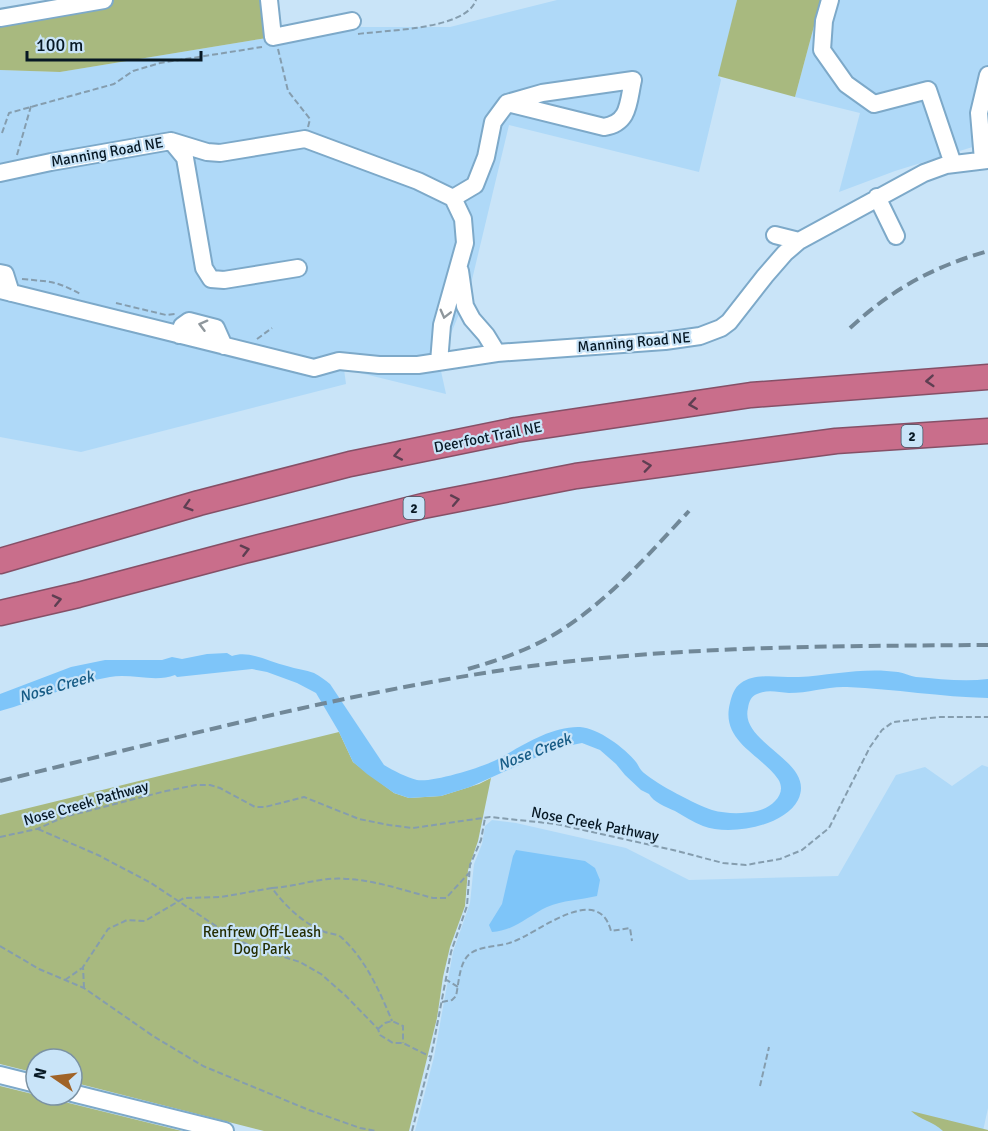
<svg xmlns="http://www.w3.org/2000/svg" width="988" height="1131" viewBox="0 0 988 1131" font-family="Signika,sans-serif">
  <style>
    .built { fill: #afd9f8 }
    .green { fill: #a8b97f }
    .water { fill: #7ec5f9 }
    .lines { fill: none; stroke-linecap: round; stroke-linejoin: round }
    .minor-casing { stroke: #7da9c9; stroke-width: 20 }
    .highway-casing { stroke: #855067; stroke-width: 27 }
    .path { stroke: #859dae; stroke-width: 2; stroke-dasharray: 6 3; stroke-linecap: butt }
    .minor { stroke: #fff; stroke-width: 16 }
    .highway { stroke: #c96e8b; stroke-width: 24 }
    .rail { stroke: #718898; stroke-width: 4; stroke-dasharray: 12 6; stroke-linecap: butt }
    .oneway { stroke: #8f979c }
    .oneway2 { stroke: #5e3f52 }
    .labels { text-anchor: middle; stroke-width: 4.5; stroke-linejoin: round; paint-order: stroke }
    .shield { fill: #c9e4f8; stroke: #415564; stroke-width: 1.5 }
    .shield-label { font-size: 14px; font-weight: bold; fill: #071824 }
    .street-label { font-size: 15px; fill: #071824; stroke: #c9e4f8 }
    .park-label { font-size: 15px; fill: #252e03; stroke: #c9e4f8 }
    .water-label { font-size: 16px; font-style: italic; fill: #175c86; stroke: #c9e4f8 }
  </style>
  <rect width="100%" height="100%" fill="#c9e4f8"/>
  <path class="built" d="M557,0h180l-18,76 2,4 -22,92 -190,-47 -39,163 -31,74 7,32 -102,-25 2,15 -265,68 -81,-15v-367l60,2 213,-35 85,-10h92z
    M821,0h167v145h-9l-84,26 -56,21 21,-79 -65,-16z
    M982,765l6,2v341l-5,23h-568l19,-74 19,-105 17,-49 4,-39 8,-20 3,-18 7,-6 24,3 110,25 63,32 149,-4 58,-101 29,-8 27,19z"/>
  <path class="green" d="M104,0h165l4,37 -213,35 -60,-2v-52z
    M737,0h84l-26,97 -77,-21z
    M339,732l14,30 41,31 15,5 32,-2 38,-12 12,-6 -13,63 -10,29 -3,36 -15,41 -7,30 -6,41 -28,113h-145l-192,-49v-23h-36v14l-36,-9v-249z
    M0,1086l182,45h-182z
    M911,1111l77,19v1h-45c-10,-10 -23,-11 -32,-20z"/>
  <path class="water" d="M227,653l5,3c18,-6 37,6 55,10 9,3 19,4 27,7 6,3 11,7 16,11l54,81c10,6 22,12 33,15 15,3 70,-14 83,-22 23,-13 52,-32 80,-31 18,1 45,21 56,35 3,4 4,8 8,11 14,12 51,31 68,37 14,4 31,4 45,1 14,-3 31,-17 21,-32 -17,-25 -58,-37 -48,-76 2,-8 4,-15 11,-20 16,-11 39,-5 58,-6 32,-2 66,-10 99,-5 6,1 12,4 18,5 24,2 48,5 72,2v19c-47,-1 -93,-9 -141,-11 -19,-1 -38,6 -58,6 -11,-1 -22,-4 -32,1 -6,2 -8,8 -9,14 -9,36 69,53 50,92 -14,27 -69,36 -95,26 -10,-4 -19,-10 -28,-15 -9,-4 -22,-9 -26,-17l-8,-4 -16,-15 -9,-11 -16,-14 -18,-7 -25,5 -87,39 -29,9 -32,2 -15,-5 -27,-19 -14,-12 -14,-30 -23,-39 -19,-10 -30,-11 -15,-3 -75,8 -2,-2c-20,8 -44,-2 -65,2 -37,6 -73,24 -110,34v-17l71,-27 34,-7h57l10,-3 10,2 25,-5z
    M516,850l69,11 10,7 5,12 -3,16c-17,4 -34,4 -50,11 -19,9 -33,24 -55,25l-3,-7 13,-21 11,-48z"/>
  <g class="lines">
    <defs>
      <path id="minor" d="M269,0l4,37 79,-16
        M830,0l-6,21 -2,29 24,34 28,20 54,-14 25,74
        M0,18l104,-18
        M171,141l14,17 19,110 7,11 13,1 74,-12
        M983,160l-4,-47 9,-38
        M0,173l51,-11 120,-21 36,11 13,1 85,-14 113,42 35,17 10,21 2,24 -23,82 -3,37
        M877,197l19,39
        M453,198l22,-13 11,-28 7,-35 14,-19 35,-10 91,-13c-5,22 -3,43 -29,47l-97,-24
        M775,235l24,6
        M460,271l5,35 7,13 14,16 11,18
        M0,273l5,1 6,19
        M0,290l314,78 25,-7 40,4h39l79,-12 168,-12 35,-5 21,-8 8,-6 36,-46 20,-23 14,-12 125,-68 22,-8 42,-5
        M179,335l3,-9 7,-5 27,7 8,18
        M0,1075l36,9
        M72,1093l153,38"/>
      <path id="highway" d="M0,561l199,-58 151,-39 166,-34 235,-35 237,-18
        M0,613l78,-18 166,-44 179,-45 153,-30 260,-35 152,-10"/>
    </defs>
    <use href="#minor" class="minor-casing"/>
    <use href="#highway" class="highway-casing"/>
    <path class="path" d="M358,34c27,-4 108,-4 118,-34
      M278,49l10,42 22,28 -2,8
      M2,133l7,-20 105,-29 19,-13 27,-8 102,-16
      M17,155l14,-49
      M22,279c29,3 33,1 60,16
      M116,303l50,12 9,-1
      M257,339l15,-11
      M38,829l60,26 53,28 83,55 21,10 45,14 21,12 25,22 32,33 2,6 13,8h10l28,14
      M0,837l37,-8 27,-12 102,-26 30,-6h14l10,3 35,19h10l39,-10 55,22 30,6 24,3 77,-11 66,7 117,26 50,13 23,2 34,-6 22,-9 27,-22 41,-81 12,-17 11,-8 47,-5h48
      M272,888c19,-1 37,-7 56,-9 35,-3 71,10 105,19h13l23,-25
      M0,946l39,23 45,19 69,48 50,30 106,44 51,18 16,3
      M445,979l13,8
      M65,980l17,-12
      M84,988l-1,-21 25,-38 19,-9 18,1 39,-23 37,-1 51,-9c13,18 32,36 53,44 6,2 13,2 17,6 24,22 38,54 50,83
      M442,1002l10,-2 4,-4c3,-13 3,-35 15,-43 12,-8 29,-6 41,-11 25,-8 86,-61 99,-11l19,-3 2,13
      M378,1029l7,-6 7,-2 11,5v17
      M760,1086l9,-39
      M412,1131l19,-74 20,-105 16,-46 3,-41 11,-25 4,-22"/>
    <use href="#minor" class="minor"/>
    <use href="#highway" class="highway"/>
    <path class="rail" d="M850,328c42,-39 83,-61 138,-77
      M468,669c28,-8 57,-18 82,-32 55,-32 96,-80 139,-126
      M0,781c176,-43 351,-90 531,-115 152,-20 304,-20 457,-21"/>
  </g>
  <defs><path id="oneway-chevron" d="M-2-3.5L2.5 0L-2 3.5" fill="none" stroke-width="1.6" stroke-linecap="round" stroke-linejoin="round" transform="scale(1.5)"/></defs>
  <g class="oneway">
    <use href="#oneway-chevron" transform="translate(445 314) rotate(104)"/>
    <use href="#oneway-chevron" transform="translate(203 325) rotate(-165)"/>
  </g>
  <g class="oneway2">
    <use href="#oneway-chevron" transform="translate(930 381) rotate(176)"/>
    <use href="#oneway-chevron" transform="translate(693 404) rotate(171)"/>
    <use href="#oneway-chevron" transform="translate(398 455) rotate(169)"/>
    <use href="#oneway-chevron" transform="translate(647 466) rotate(-8)"/>
    <use href="#oneway-chevron" transform="translate(455 500) rotate(-11)"/>
    <use href="#oneway-chevron" transform="translate(188 506) rotate(163)"/>
    <use href="#oneway-chevron" transform="translate(245 550) rotate(-14)"/>
    <use href="#oneway-chevron" transform="translate(57 600) rotate(-13)"/>
  </g>
  <g class="labels">
    <g class="shield">
      <rect x="901.5" y="425" width="21" height="22" rx="4.5"/>
      <rect x="403.5" y="497" width="21" height="22" rx="4.5"/>
    </g>
    <g class="shield-label">
      <text x="912" y="441">2</text>
      <text x="414" y="513">2</text>
    </g>
    <g class="street-label">
      <text transform="translate(107 152) rotate(-10)" y="5">Manning Road NE</text>
      <text transform="translate(634 342) rotate(-5)" y="5">Manning Road NE</text>
      <text transform="translate(488 437) rotate(-11)" y="5">Deerfoot Trail NE</text>
      <text transform="translate(86 803) rotate(-16)" y="5">Nose Creek Pathway</text>
      <text transform="translate(595 824) rotate(11)" y="5">Nose Creek Pathway</text>
    </g>
    <g class="park-label">
      <text x="262" y="937">Renfrew Off-Leash<tspan x="262" dy="17">Dog Park</tspan></text>
    </g>
    <g class="water-label">
      <text transform="translate(56 686) rotate(-16)" y="6">Nose Creek</text>
      <text transform="translate(534 751) rotate(-21)" y="6">Nose Creek</text>
    </g>
  </g>
  <g transform="translate(54 1077) rotate(284)"><circle r="28" fill="#c9e4f8" stroke="#7b92a3" stroke-width="1.5"/>
  <path d="M0-4.5L10 22L0 15L-10 22Z" fill="#a06327"/>
  <text y="-9" font-size="16" font-weight="bold" text-anchor="middle" fill="#071824">N</text>
  </g>
  <path d="M27 51v9h174v-9" fill="none" stroke="#071824" stroke-width="3"/>
  <text x="36" y="51" font-size="18" fill="#071824" stroke="#c9e4f8" stroke-width="4.5" paint-order="stroke">100 m</text>
</svg>
